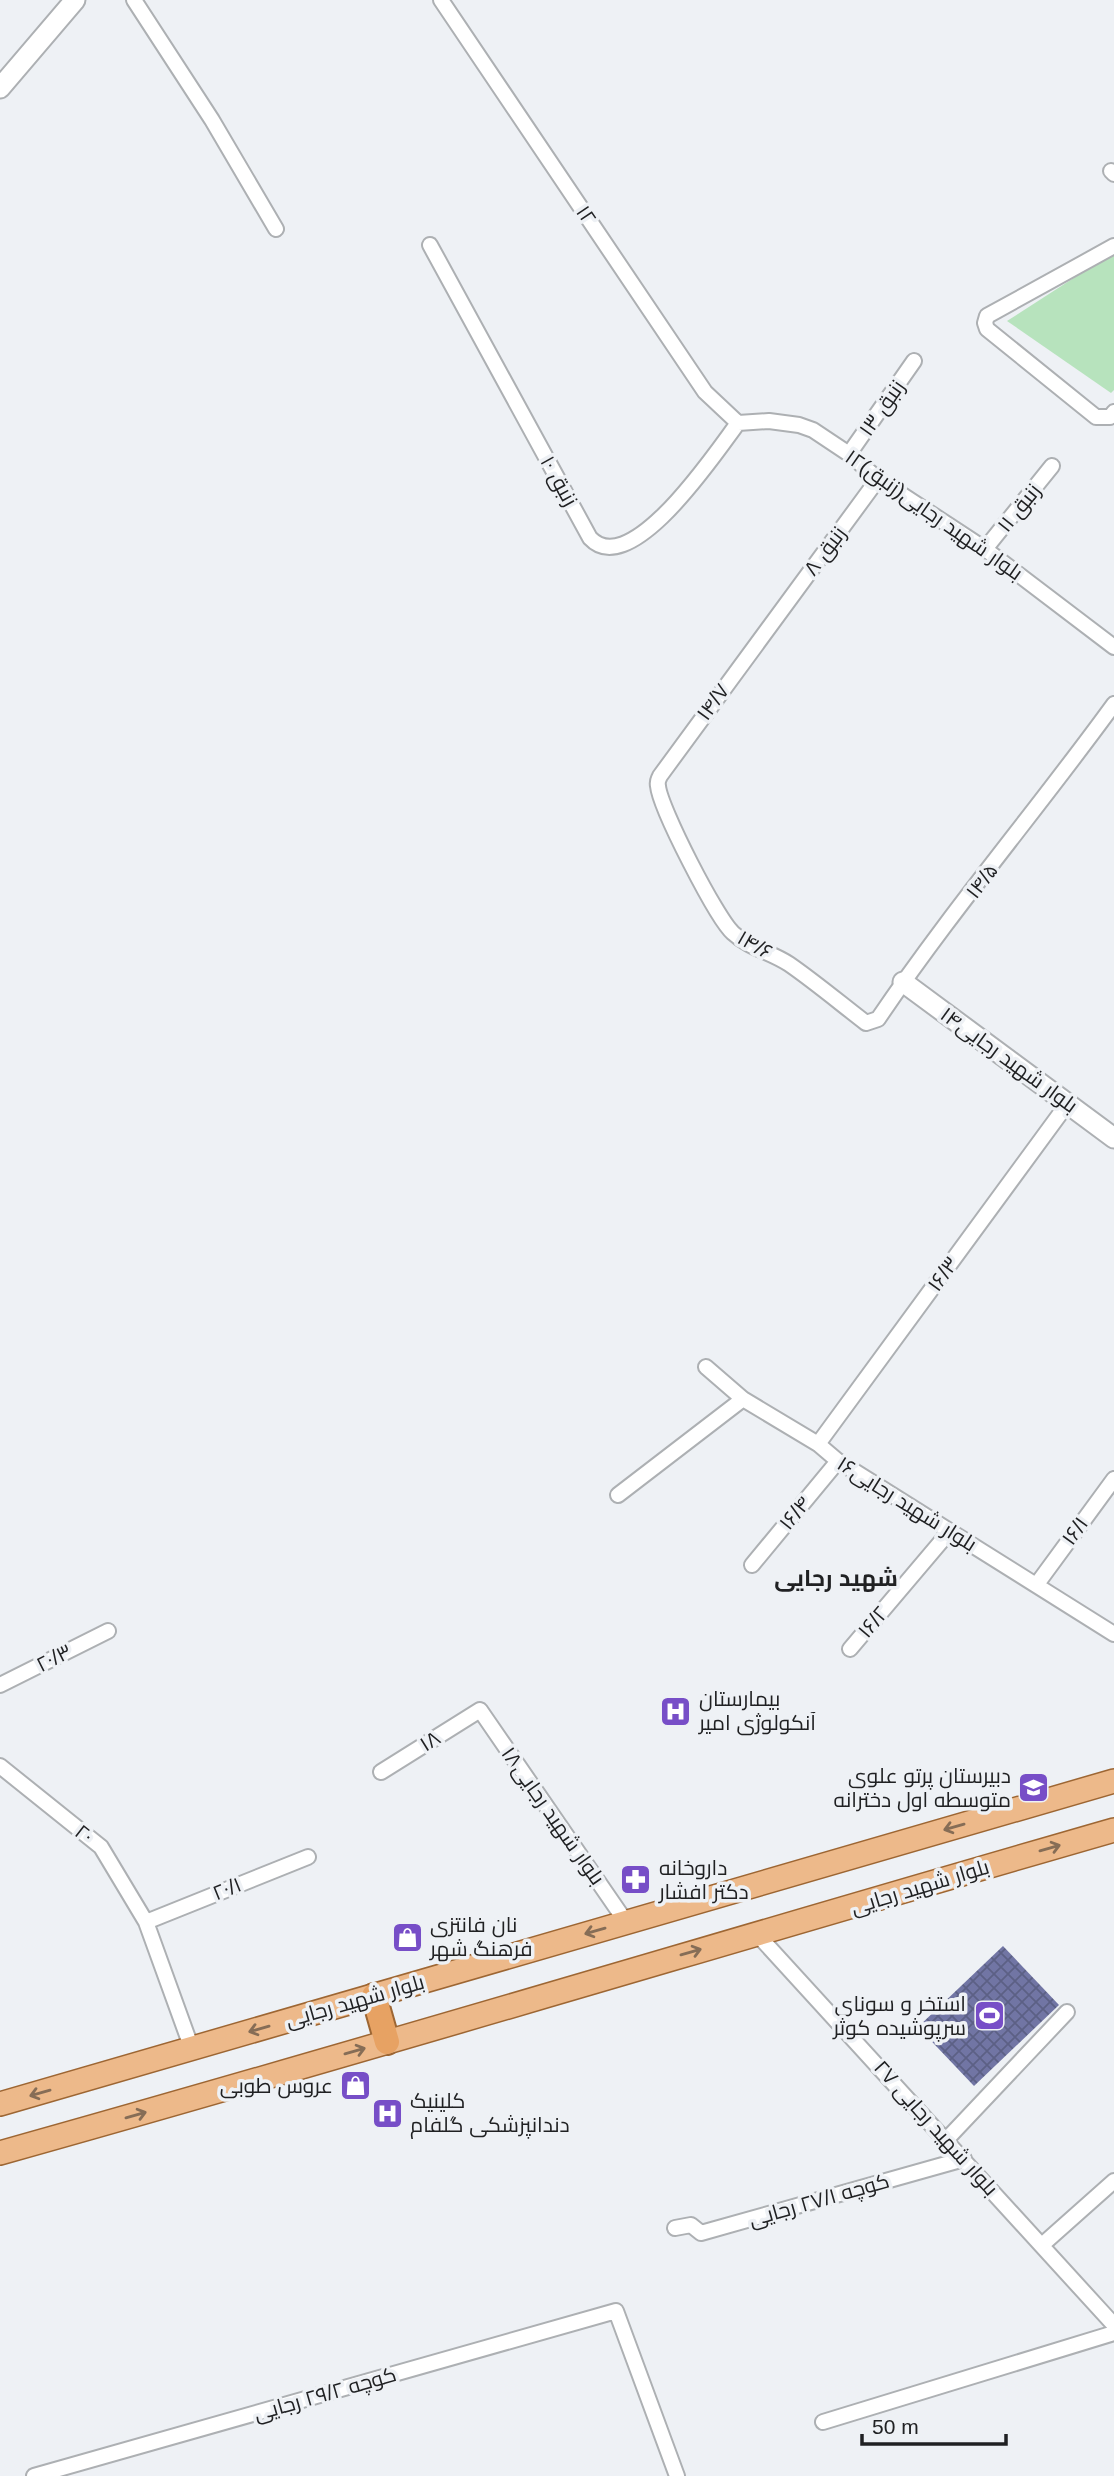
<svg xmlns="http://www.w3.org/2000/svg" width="1114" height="2476" viewBox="0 0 1114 2476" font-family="Arial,Cairo,sans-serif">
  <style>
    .green { fill: #b7e3bd }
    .building { fill: url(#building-cross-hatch) }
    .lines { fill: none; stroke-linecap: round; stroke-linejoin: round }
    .minor-casing { stroke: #adb0b3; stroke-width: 18 }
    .tertiary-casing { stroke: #adb0b3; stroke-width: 23 }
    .primary-casing { stroke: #9d6633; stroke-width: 26 }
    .trunk-casing { stroke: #9d6633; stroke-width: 28 }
    .minor { stroke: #fff; stroke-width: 14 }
    .tertiary { stroke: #fff; stroke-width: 19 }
    .primary { stroke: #edb98a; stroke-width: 23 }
    .trunk { stroke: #e7a263; stroke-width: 24 }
    .oneway { stroke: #866d56 }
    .labels { text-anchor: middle; stroke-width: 7; stroke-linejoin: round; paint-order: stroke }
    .street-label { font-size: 21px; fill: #202123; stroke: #eef1f5 }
    .poi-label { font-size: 21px; fill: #202123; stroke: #eef1f5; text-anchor: start }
    .neighbourhood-label { font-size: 23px; font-weight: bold; fill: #202123; stroke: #eef1f5 }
  </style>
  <defs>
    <pattern id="building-cross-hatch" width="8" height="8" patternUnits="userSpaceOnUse" patternTransform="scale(1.75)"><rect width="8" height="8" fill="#7175a4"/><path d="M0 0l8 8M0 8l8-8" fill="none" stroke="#5c6085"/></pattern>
  </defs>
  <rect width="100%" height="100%" fill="#eef1f5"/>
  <path class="green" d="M1114,252v138l-3,3 -104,-72z"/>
  <path class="building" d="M1003,1946l56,59 -85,81 -56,-59z"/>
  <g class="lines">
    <defs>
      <path id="minor" d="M134,0l78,120 64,109
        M441,0l264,392 33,31
        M1111,171l3,3
        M430,245l160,293c41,44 128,-89 148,-115
        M1114,246l-127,70 -2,7 2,6 109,88h14l4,-5
        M738,423l31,-2 30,4 14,5 36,24 29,25 107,70 129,98
        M849,454l65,-93
        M878,479l-218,297c-2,5 -3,5 -2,10 2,22 59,133 75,147 16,15 38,19 56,31 26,18 51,39 77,59l12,-4c73,-108 159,-209 236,-315
        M985,549l67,-83
        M706,1367l37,32 75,45 20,17 276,173
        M818,1444l250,-341
        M618,1495l125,-96
        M752,1565l86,-104
        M1037,1584l77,-105
        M850,1649l100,-118
        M0,1685l108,-54
        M0,1766l101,81 45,75 46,127
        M381,1772l99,-62 146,212
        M146,1922l162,-65
        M756,1933l358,392
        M947,2139l120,-127
        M675,2228l16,-3 10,8 263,-74
        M1042,2245l72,-64
        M823,2422l291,-89
        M34,2476l582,-165 61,165"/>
      <path id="tertiary" d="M0,88l75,-88
        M903,982l211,156"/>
      <path id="primary" d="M0,2104l1114,-323
        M0,2153c372,-104 742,-216 1114,-323"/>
      <path id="trunk" d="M374,1996l13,46"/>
    </defs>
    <use href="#minor" class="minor-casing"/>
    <use href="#tertiary" class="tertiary-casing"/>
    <use href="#primary" class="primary-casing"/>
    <use href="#trunk" class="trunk-casing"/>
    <use href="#minor" class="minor"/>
    <use href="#tertiary" class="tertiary"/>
    <use href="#primary" class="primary"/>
    <use href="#trunk" class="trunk"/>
  </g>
  <defs><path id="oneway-shaft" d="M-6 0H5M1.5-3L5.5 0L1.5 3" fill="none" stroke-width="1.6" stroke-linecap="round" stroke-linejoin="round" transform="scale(1.75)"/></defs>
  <g class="oneway">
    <use href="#oneway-shaft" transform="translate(954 1827) rotate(164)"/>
    <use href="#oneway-shaft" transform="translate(1050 1848) rotate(-16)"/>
    <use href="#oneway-shaft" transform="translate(595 1931) rotate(164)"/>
    <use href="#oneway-shaft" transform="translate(691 1952) rotate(-16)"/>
    <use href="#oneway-shaft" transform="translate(259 2029) rotate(164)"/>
    <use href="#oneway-shaft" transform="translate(355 2051) rotate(-16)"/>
    <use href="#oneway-shaft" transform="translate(40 2093) rotate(164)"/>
    <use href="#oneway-shaft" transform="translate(136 2115) rotate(-16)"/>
  </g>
  <defs>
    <symbol id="hospital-square" viewBox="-11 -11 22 22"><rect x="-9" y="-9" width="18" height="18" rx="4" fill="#774ec7" stroke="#eef1f5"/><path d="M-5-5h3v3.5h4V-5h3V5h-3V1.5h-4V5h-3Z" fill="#fff"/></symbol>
    <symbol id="school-square" viewBox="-11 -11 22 22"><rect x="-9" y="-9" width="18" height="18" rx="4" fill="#774ec7" stroke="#eef1f5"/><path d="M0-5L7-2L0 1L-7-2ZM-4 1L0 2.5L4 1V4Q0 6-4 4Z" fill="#fff"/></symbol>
    <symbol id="pharmacy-square" viewBox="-11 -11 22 22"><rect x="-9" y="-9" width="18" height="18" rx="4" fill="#774ec7" stroke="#eef1f5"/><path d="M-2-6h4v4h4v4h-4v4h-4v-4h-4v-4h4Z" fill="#fff"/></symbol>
    <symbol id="shop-square" viewBox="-11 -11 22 22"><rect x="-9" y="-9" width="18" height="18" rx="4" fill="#774ec7" stroke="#eef1f5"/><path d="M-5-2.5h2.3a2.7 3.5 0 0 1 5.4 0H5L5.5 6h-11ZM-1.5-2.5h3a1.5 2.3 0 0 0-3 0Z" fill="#fff"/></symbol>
    <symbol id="stadium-square" viewBox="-11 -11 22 22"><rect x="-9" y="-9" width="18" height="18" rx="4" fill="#774ec7" stroke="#eef1f5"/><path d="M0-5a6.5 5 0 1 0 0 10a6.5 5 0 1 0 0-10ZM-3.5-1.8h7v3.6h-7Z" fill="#fff"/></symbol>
  </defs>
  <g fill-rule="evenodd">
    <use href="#hospital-square" x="658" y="1694" width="35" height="35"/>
    <use href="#school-square" x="1016" y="1770" width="35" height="35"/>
    <use href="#pharmacy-square" x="618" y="1862" width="35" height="35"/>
    <use href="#shop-square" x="390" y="1920" width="35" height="35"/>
    <use href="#stadium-square" x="972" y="1998" width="35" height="35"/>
    <use href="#shop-square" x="338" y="2068" width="35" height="35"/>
    <use href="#hospital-square" x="370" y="2096" width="35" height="35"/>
  </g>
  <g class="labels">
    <g class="street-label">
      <text transform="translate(586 215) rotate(56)" y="7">۱۲</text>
      <text transform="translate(882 408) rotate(-55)" y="7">زنبق ۱۳</text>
      <text transform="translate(559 481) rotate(61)" y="7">زنبق ۱۰</text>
      <text transform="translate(1019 508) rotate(-51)" y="7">زنبق ۱۱</text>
      <text transform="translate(934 515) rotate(35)" y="7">۱۲بلوار شهید رجایی(زنبق)</text>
      <text transform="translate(825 551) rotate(-53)" y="7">زنبق ۸</text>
      <text transform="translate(713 702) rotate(-54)" y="7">۱۴/۷</text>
      <text transform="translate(982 881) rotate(-52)" y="7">۱۴/۵</text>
      <text transform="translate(755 945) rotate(30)" y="7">۱۴/۶</text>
      <text transform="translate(1009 1060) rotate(36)" y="7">بلوار شهید رجایی۱۴</text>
      <text transform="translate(943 1274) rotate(-54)" y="7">۱۶/۳</text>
      <text transform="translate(907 1504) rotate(32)" y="7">بلوار شهید رجایی۱۶</text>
      <text transform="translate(795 1513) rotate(-51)" y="7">۱۶/۴</text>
      <text transform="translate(1075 1531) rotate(-54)" y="7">۱۶/۱</text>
      <text transform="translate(873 1622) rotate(-50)" y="7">۱۶/۲</text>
      <text transform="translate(54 1658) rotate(-27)" y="7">۲۰/۳</text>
      <text transform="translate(430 1741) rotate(-32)" y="7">۱۸</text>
      <text transform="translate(553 1816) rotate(55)" y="7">بلوار شهید رجایی۱۸</text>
      <text transform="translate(84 1834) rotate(38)" y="7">۲۰</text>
      <text transform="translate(920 1887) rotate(-17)" y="7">بلوار شهید رجایی</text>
      <text transform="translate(227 1889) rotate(-22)" y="7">۲۰/۱</text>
      <text transform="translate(355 2001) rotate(-16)" y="7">بلوار شهید رجایی</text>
      <text transform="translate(936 2128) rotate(48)" y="7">۲۷ بلوار شهید رجایی</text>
      <text transform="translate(819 2200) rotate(-16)" y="7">کوچه ۲۷/۱ رجایی</text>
      <text transform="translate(325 2394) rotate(-16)" y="7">کوچه ۲۹/۲ رجایی</text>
    </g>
    <g class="poi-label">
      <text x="699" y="1706">بیمارستان<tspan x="699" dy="24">آنکولوژی امیر</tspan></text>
      <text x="1011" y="1783" text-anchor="end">دبیرستان پرتو علوی<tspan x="1011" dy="24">متوسطه اول دخترانه</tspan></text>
      <text x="659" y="1875">داروخانه<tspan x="659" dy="24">دکتر افشار</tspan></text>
      <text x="430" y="1932">نان فانتزی<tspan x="430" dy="24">فرهنگ شهر</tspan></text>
      <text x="966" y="2011" text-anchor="end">استخر و سونای<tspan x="966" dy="24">سرپوشیده کوثر</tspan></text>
      <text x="333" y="2093" text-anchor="end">عروس طوبی</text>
      <text x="410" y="2108">کلینیک<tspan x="410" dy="24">دندانپزشکی گلفام</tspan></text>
    </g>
    <g class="neighbourhood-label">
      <text x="836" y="1586">شهید رجایی</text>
    </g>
  </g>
  <path d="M862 2434v10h144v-10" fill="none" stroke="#202123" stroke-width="3.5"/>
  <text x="872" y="2434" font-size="21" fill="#202123" stroke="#eef1f5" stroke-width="5" paint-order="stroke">50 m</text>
</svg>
